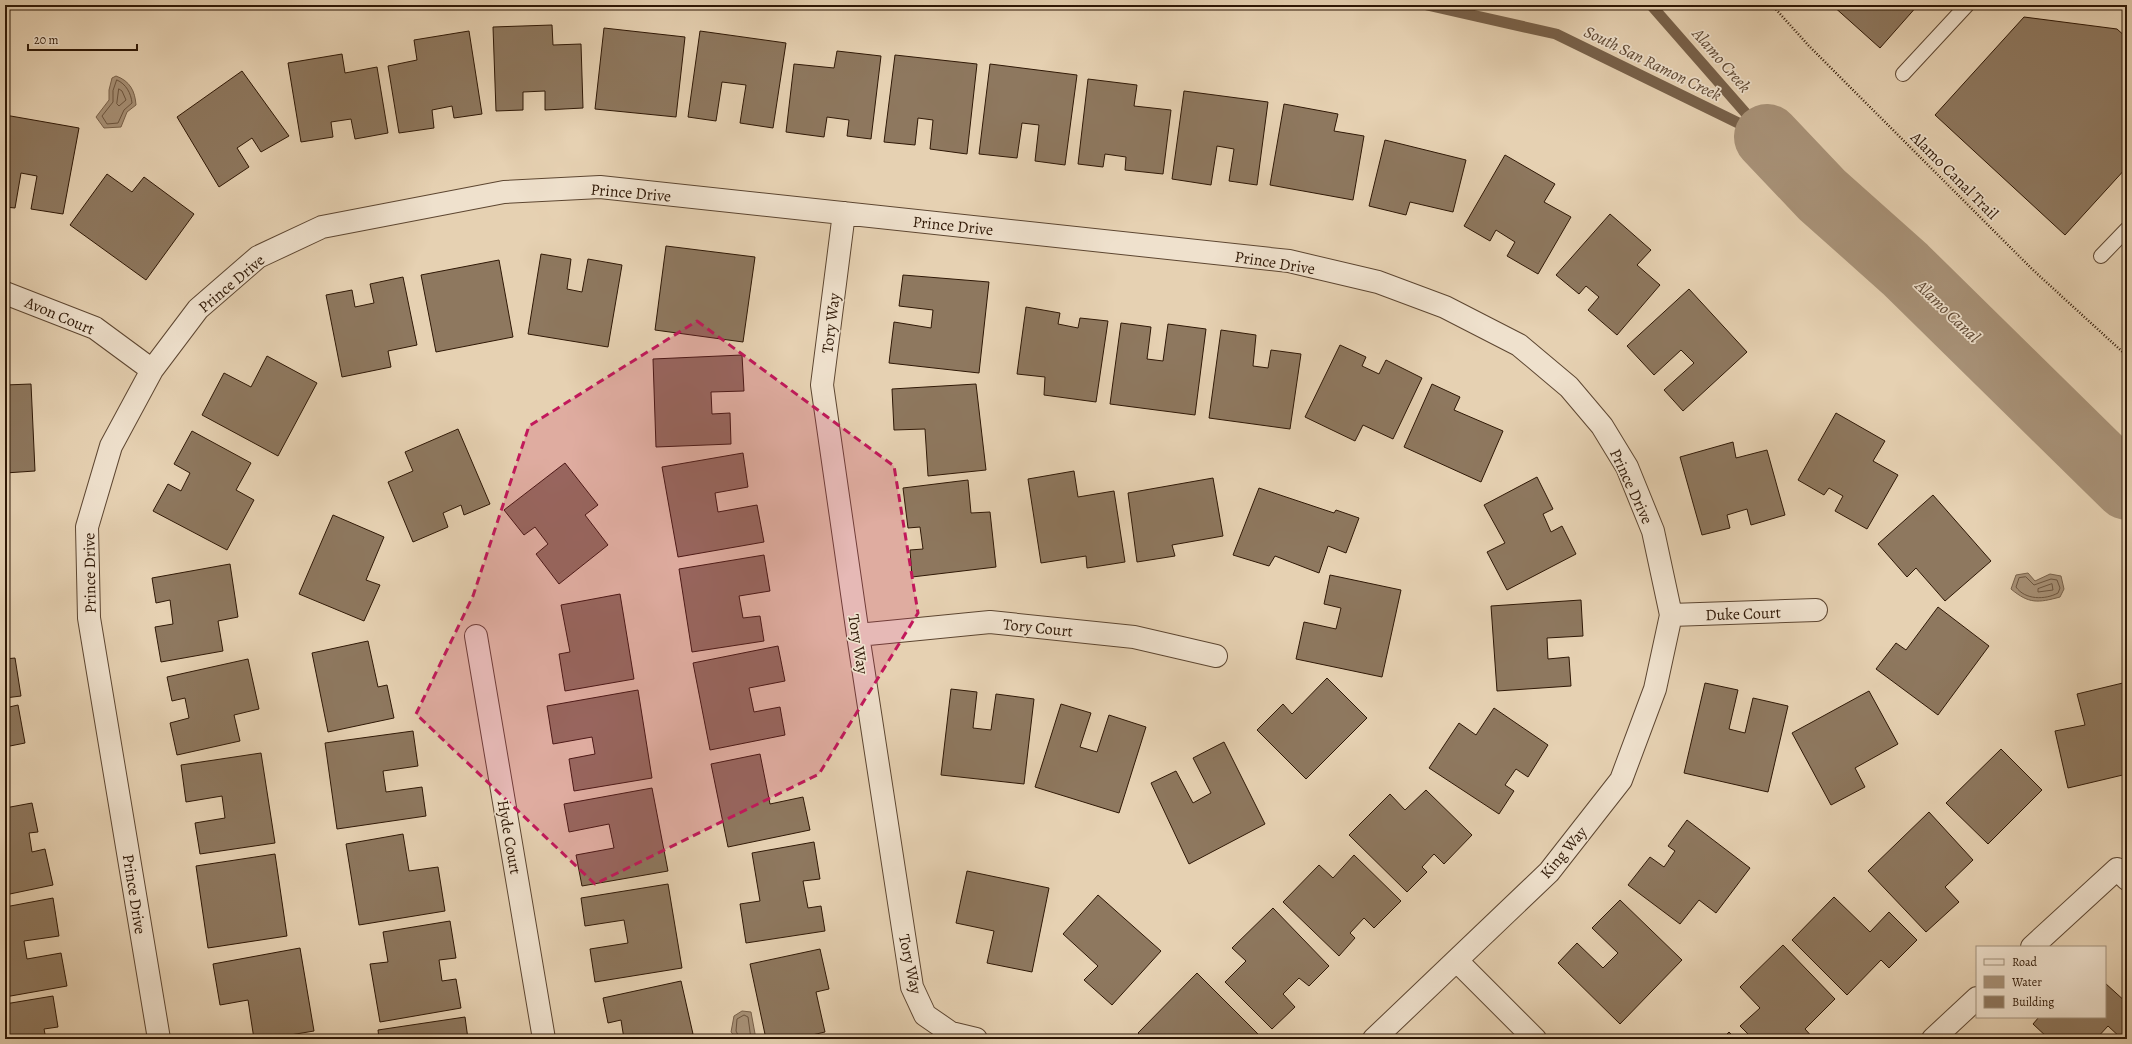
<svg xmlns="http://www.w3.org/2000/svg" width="2132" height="1044" viewBox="0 0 2132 1044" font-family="Alegreya,serif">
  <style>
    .water { fill: #a89278; stroke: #78614a }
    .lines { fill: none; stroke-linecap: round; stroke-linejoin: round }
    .shore { stroke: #6c553f; stroke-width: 1 }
    .stream { stroke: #78614a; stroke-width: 11 }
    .river { stroke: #a89278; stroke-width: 66 }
    .building { fill: #8e785f; stroke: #2f1806 }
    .service-casing { stroke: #5d4631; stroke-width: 16 }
    .minor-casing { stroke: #5d4631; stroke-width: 24 }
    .path { stroke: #2f1806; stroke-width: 2.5; stroke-dasharray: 1 2; stroke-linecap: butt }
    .service { stroke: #efe1cd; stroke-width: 14 }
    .minor { stroke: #efe1cd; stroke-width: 22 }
    .marked { fill: #c2185b; fill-opacity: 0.2; stroke: #c2185b; stroke-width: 3; stroke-dasharray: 8 5; stroke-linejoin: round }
    .labels { text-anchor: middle; stroke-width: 3.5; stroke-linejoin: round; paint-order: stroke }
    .street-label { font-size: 16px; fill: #2f1806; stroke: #efe1cd }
    .water-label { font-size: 17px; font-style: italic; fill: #5f4934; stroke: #efe1cd }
  </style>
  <rect width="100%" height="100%" fill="#e6d1b2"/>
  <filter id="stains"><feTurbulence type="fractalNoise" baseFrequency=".005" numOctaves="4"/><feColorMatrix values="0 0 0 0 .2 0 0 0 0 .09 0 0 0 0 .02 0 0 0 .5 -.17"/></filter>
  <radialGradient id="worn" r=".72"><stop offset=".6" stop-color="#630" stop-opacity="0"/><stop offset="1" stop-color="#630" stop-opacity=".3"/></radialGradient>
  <path class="water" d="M116,76c14,5 19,15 20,29l-9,7 -6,15 -17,1 -8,-11 13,-17v-10l3,-12z
    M2028,573l7,8 15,-7 11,2 3,13 -4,8c-22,6 -31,7 -49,-8l5,-14z
    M742,1011l9,1 5,27h-19l-6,-7 3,-16z"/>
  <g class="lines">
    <path class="shore" d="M117,80c9,4 14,13 15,23l-8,7 -6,13 -11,1 -5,-8 11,-14v-11z
      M119,89l3,2 4,9 -7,6 -2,-2z
      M2026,577l8,8 17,-6 6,1 3,8 -2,5c-13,7 -33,7 -42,-6l3,-9z
      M2052,584l1,6 -15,2v-3z
      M740,1039l-4,-8 1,-12 7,-4 4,2 3,22"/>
    <path class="stream" d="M1427,5l129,29 211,103
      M1651,5l113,129"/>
    <path class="river" d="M1767,137l55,58 83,74 222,218"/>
  </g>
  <path class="building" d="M1832,5h86l-38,43z
    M2024,17l93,12 10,9v129l-62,68 -130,-120z
    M552,25l1,20 28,-1 2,64 -38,2v-19l-22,1v18l-27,1 -3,-84z
    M604,28l81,9 -9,80 -81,-8z
    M469,31l13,83 -28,4 -2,-12 -20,4 2,18 -35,5 -11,-67 29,-6 -3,-20z
    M700,31l86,12 -13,85 -33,-5 6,-38 -24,-3 -6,39 -28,-4z
    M837,51l44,5 -10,83 -24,-3 2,-16 -22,-3 -3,20 -38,-5 8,-68 40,4z
    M342,54l3,19 32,-6 11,66 -33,6 -4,-20 -20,3 2,15 -32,5 -13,-79z
    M895,55l82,9 -10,90 -37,-5 3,-29 -15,-2 -3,27 -31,-3z
    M990,64l87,11 -12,90 -30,-4 4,-36 -17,-2 -5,35 -38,-4z
    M242,71l47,65 -28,16 -9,-14 -15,10 12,19 -30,20 -42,-70z
    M1088,79l49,6 -3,21 37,4 -8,64 -38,-4 1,-13 -21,-3 -2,13 -25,-3z
    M1184,91l84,11 -11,83 -28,-4 5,-32 -17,-3 -6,39 -39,-6z
    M1284,104l54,10 -4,17 30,5 -11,64 -83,-15z
    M5,115l74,13 -16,86 -32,-5 6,-33 -16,-3 -6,35 -10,-1z
    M1385,140l81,20 -13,52 -43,-10 -4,13 -37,-9z
    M1505,155l50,29 -11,18 27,15 -33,57 -31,-18 8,-14 -19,-12 -6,11 -26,-15z
    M107,174l25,18 12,-15 50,37 -48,66 -76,-55z
    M1610,214l41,36 -14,15 23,20 -43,50 -29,-25 11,-13 -13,-11 -7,8 -23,-19z
    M666,246l89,11 -12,85 -88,-12z
    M541,254l30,5 -4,30 15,3 6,-33 34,6 -14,82 -80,-13z
    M499,260l14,77 -77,15 -15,-77z
    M903,275l86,7 -10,91 -90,-10 5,-41 37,6 2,-18 -34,-4z
    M403,277l14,68 -29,6 3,16 -49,10 -16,-82 26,-5 3,17 19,-4 -4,-19z
    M1689,289l58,63 -64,59 -19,-21 30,-27 -13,-13 -27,25 -27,-29z
    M1026,307l34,6 -2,11 20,4 2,-10 28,3 -12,81 -52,-7 1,-18 -28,-3z
    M1121,323l30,4 -4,32 16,2 5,-37 38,5 -11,86 -85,-11z
    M1221,330l35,5 -3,31 15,2 3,-18 30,4 -11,75 -81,-11z
    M1340,345l26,12 -4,9 17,8 7,-14 36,18 -29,61 -30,-14 -8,16 -50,-24z
    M742,355l2,36 -33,1 1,22 18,-1 1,31 -75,3 -3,-88z
    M267,356l50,27 -39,73 -76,-41 22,-42 27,14z
    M31,384l4,87 -30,2v-88z
    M976,384l10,86 -58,6 -3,-47 -31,1 -2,-41z
    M1432,384l28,13 -6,13 49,21 -22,51 -77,-35z
    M1836,413l49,28 -12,20 25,14 -31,54 -32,-18 8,-15 -14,-8 -5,7 -26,-15z
    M458,429l32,75 -26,11 -3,-10 -18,8 5,14 -35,15 -25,-60 25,-11 -8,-19z
    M192,431l59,32 -15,27 18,10 -27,50 -74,-39 15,-27 13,7 9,-18 -16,-9z
    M1733,442l3,16 31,-8 18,65 -34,10 -4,-16 -20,6 3,13 -28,7 -22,-78z
    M743,453l5,34 -33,6 3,19 39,-7 7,37 -86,15 -16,-90z
    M565,463l33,42 -13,10 23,30 -49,39 -23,-30 12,-10 -13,-17 -11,8 -20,-25z
    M1074,471l4,26 36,-6 11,71 -38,6 -1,-12 -45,7 -13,-84z
    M1537,477l16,32 -10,5 8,18 11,-6 14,28 -69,36 -20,-38 18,-9 -21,-38z
    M1213,478l10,58 -51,9 3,11 -38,6 -9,-69z
    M968,480l3,33 19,-1 6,55 -84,10 -2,-27 13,-1 -3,-22 -12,1 -5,-40z
    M1259,488l75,25 2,-3 23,8 -13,35 -18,-7 -9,27 -44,-17 -6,10 -36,-11z
    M1933,495l58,66 -46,40 -29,-33 -9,9 -29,-33z
    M333,515l51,22 -18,43 14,5 -16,36 -65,-27z
    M5,519l4,39h-4z
    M764,555l6,36 -31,5 4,22 17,-2 4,25 -72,11 -13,-83z
    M230,564l8,53 -20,4 5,30 -62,11 -6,-35 18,-3 -3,-24 -14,3 -4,-25z
    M1330,575l71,15 -19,87 -86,-18 8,-37 32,7 5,-21 -17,-4z
    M620,594l14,85 -69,12 -6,-37 11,-2 -9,-47z
    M1581,600l2,36 -36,2 1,21 21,-2 2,29 -74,5 -6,-85z
    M1938,607l51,39 -51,69 -62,-46 20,-26 10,7z
    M368,641l10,46 9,-2 7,33 -66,14 -16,-79z
    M778,646l7,35 -36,7 5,24 26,-5 5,28 -75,15 -17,-87z
    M15,658l6,38 -16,2v-39z
    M248,659l11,50 -25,6 6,26 -63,14 -7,-32 19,-5 -4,-20 -13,3 -5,-24z
    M1327,678l40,40 -61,61 -49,-49 26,-26 9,10z
    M2127,682v92l-59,14 -13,-57 30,-6 -8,-31z
    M1705,683l33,7 -9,39 16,4 8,-35 35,8 -20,86 -84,-19z
    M951,689l26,3 -4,36 18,2 5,-36 38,5 -10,85 -83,-9z
    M638,690l14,88 -78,13 -5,-32 26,-5 -3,-17 -39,7 -6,-38z
    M1869,691l29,53 -43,24 10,19 -34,18 -39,-72z
    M1061,704l30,9 -11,34 17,5 12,-37 37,12 -27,86 -84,-26z
    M18,705l7,38 -20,4v-39z
    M1494,708l54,37 -20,32 -12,-8 -11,16 9,6 -15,23 -70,-46 30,-45 17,12z
    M413,731l5,35 -35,5 3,21 36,-5 4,29 -89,13 -12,-86z
    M1224,742l41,82 -76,40 -38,-81 25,-12 17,32 18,-10 -18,-35z
    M2001,749l41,41 -54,54 -42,-41z
    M261,753l14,90 -75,11 -5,-31 30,-5 -3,-22 -36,6 -5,-37z
    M760,754l10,50 33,-7 7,33 -82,17 -17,-83z
    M652,788l16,83 -86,15 -6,-31 38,-7 -5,-24 -40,8 -5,-28z
    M1426,790l46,45 -28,29 -10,-10 -12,13 5,5 -20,20 -58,-57 41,-41 15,16z
    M32,803l6,29 -9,1 3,19 13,-3 8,36 -48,10v-87z
    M1929,812l44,48 -28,27 14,15 -33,30 -58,-61z
    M1687,820l63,48 -34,45 -17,-13 -19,24 -52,-39 22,-28 14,10 11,-16 -7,-5z
    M403,834l6,37 29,-4 7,44 -86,14 -13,-81z
    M814,842l6,37 -17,2 5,27 13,-2 4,25 -79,12 -6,-39 20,-3 -8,-48z
    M275,854l12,82 -79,12 -12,-82z
    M1354,855l47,46 -27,27 -10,-10 -14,15 5,5 -16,18 -56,-54 36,-37 14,13z
    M967,871l82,17 -17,84 -45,-9 7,-32 -38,-8z
    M668,884l14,84 -87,14 -5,-33 38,-6 -4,-23 -39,6 -4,-28z
    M1098,895l63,56 -49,54 -28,-25 14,-14 -35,-32z
    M1834,897l36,35 19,-20 28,28 -28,28 -8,-8 -34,35 -55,-55z
    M53,898l6,38 -35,5 3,18 34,-6 6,33 -62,11v-90z
    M1620,900l62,60 -62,64 -62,-61 19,-20 26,25 15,-15 -26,-25z
    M1273,908l56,58 -20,20 -10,-8 -16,16 12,13 -23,22 -47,-47 21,-21 -14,-13z
    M450,921l6,37 -17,2 3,21 14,-2 5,29 -81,14 -10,-58 18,-2 -5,-30z
    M1783,945l52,54 -30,30 9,10h-61l-13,-13 20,-18 -20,-21z
    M300,948l14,83 -48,8h-12l-6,-39 -28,5 -7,-41z
    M820,949l9,40 -13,3 9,40 -30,7h-29l-16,-75z
    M1197,973l62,62 -4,4h-111l-6,-6z
    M681,981l12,53 -21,5h-48l-3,-19 -13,3 -5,-25z
    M2105,983l22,20v36h-5l-14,-13 -12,13h-47l-16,-15 6,-7h66z
    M53,996l5,31 -14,2 2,10h-41v-35z
    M465,1017l3,22h-89l-1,-9z
    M1729,1032l7,7h-14z"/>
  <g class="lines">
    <defs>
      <path id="service" d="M1903,74l64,-69
        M2101,256l26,-27"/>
      <path id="minor" d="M844,213l-22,172 36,250 54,352 13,28 26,18 25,6
        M5,293l90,35 57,42
        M1671,615l145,-5
        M858,635l132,-13 144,15 82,19
        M476,636l68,403
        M2032,947l85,-78 10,10
        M1457,961l78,78
        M159,1039l-70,-421 -2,-91 24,-81 41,-76 46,-61 60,-52 64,-30 182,-35 96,-5 689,74 89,21 67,25 74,38 50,42 33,39 25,41 26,64 18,84 -16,74 -34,91 -72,92 -175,167
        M1933,1039l44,-41"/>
    </defs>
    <use href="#service" class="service-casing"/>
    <use href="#minor" class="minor-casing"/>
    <path class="path" d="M1772,5l37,41 224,224 94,86"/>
    <use href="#service" class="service"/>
    <use href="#minor" class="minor"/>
  </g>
  <path class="marked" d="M697,321l197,145 24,147 -99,161 -224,110 -179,-170 57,-118 56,-170z"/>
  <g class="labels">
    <g class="street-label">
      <text transform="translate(1955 175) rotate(45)" y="6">Alamo Canal Trail</text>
      <text transform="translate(631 192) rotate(5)" y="6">Prince Drive</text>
      <text transform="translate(953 225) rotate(6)" y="6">Prince Drive</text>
      <text transform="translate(1275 262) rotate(9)" y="6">Prince Drive</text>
      <text transform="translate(231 283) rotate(-40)" y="6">Prince Drive</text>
      <text transform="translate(60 315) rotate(23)" y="6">Avon Court</text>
      <text transform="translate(830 323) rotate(-83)" y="6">Tory Way</text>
      <text transform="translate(1632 486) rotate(65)" y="6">Prince Drive</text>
      <text transform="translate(89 573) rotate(-91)" y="6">Prince Drive</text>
      <text transform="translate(1743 613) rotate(-2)" y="6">Duke Court</text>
      <text transform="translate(1038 627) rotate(6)" y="6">Tory Court</text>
      <text transform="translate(859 644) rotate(81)" y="6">Tory Way</text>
      <text transform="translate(510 837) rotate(80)" y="6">Hyde Court</text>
      <text transform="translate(1563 852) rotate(-50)" y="6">King Way</text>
      <text transform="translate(135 894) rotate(81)" y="6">Prince Drive</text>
      <text transform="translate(911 964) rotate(78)" y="6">Tory Way</text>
    </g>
    <g class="water-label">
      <text transform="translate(1722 60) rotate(49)" y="6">Alamo Creek</text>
      <text transform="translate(1653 63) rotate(26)" y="6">South San Ramon Creek</text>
      <text transform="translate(1948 311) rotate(44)" y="6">Alamo Canal</text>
    </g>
  </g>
  <rect width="2132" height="1044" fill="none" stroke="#e6d1b2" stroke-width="20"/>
  <rect x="6" y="6" width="2120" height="1032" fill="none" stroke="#2f1806" stroke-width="2"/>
  <rect x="10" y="10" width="2112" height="1024" fill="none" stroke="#2f1806"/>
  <rect x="1976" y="946" width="130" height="72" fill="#efe1cd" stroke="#a2917d"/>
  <rect x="1984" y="959" width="20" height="6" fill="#efe1cd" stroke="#a2917d"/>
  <text x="2012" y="966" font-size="12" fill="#2f1806">Road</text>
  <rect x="1984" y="976" width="20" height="12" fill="#a89278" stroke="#a2917d"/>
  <text x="2012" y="986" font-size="12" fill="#2f1806">Water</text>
  <rect x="1984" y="996" width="20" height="12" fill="#8e785f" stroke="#a2917d"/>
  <text x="2012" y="1006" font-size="12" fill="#2f1806">Building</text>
  <path d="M28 44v6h109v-6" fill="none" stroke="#2f1806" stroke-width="2"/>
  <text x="34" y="44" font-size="12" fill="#2f1806" stroke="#efe1cd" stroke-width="3" paint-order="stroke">20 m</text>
  <rect width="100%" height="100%" filter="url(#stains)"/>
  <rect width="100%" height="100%" fill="url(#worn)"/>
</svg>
